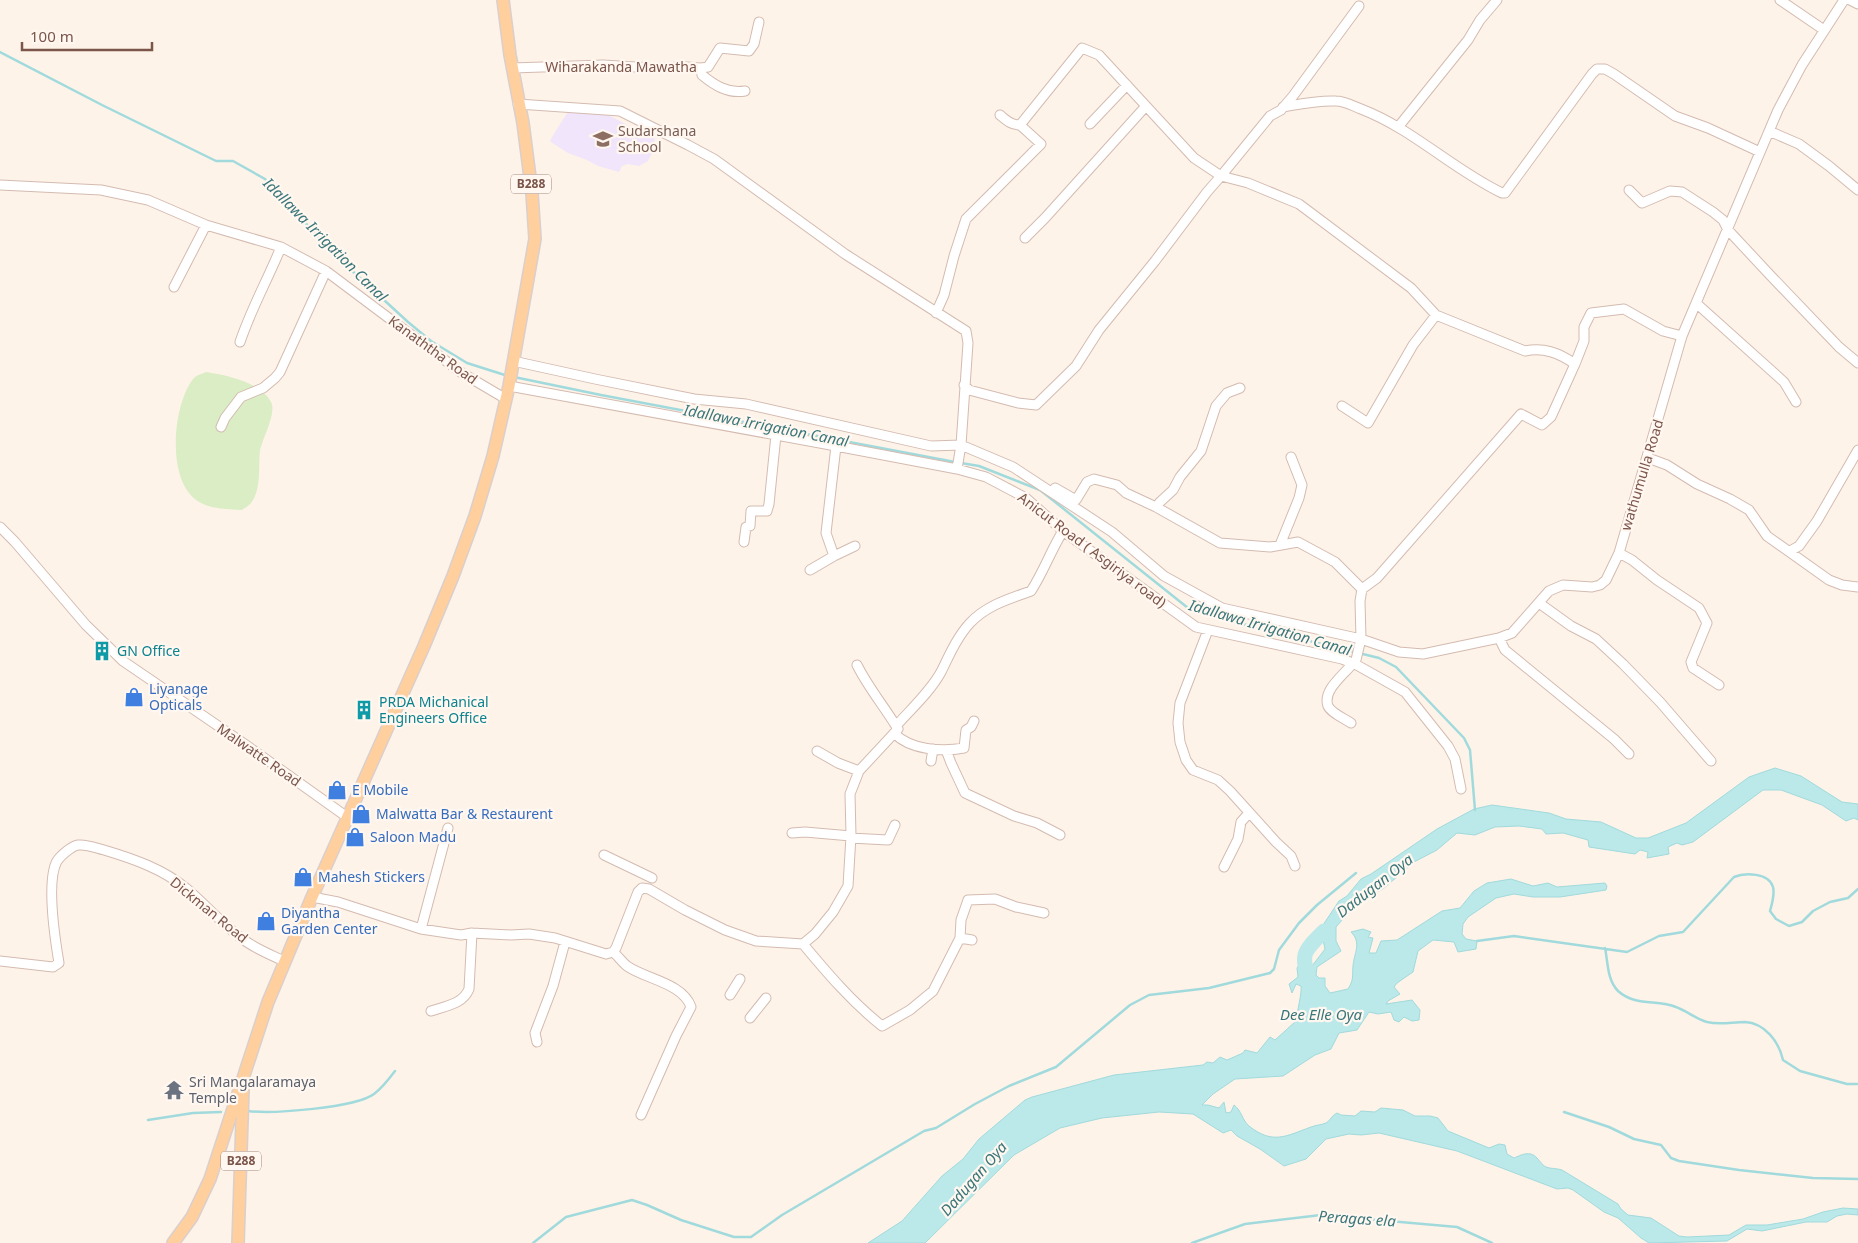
<svg xmlns="http://www.w3.org/2000/svg" width="1858" height="1243" viewBox="0 0 1858 1243" font-family="'Noto Sans',sans-serif">
  <style>
    .education { fill: #f0e5fa }
    .green { fill: #daedc5 }
    .water { fill: #bbe8e9; stroke: #a1dadc }
    .lines { fill: none; stroke-linecap: round; stroke-linejoin: round }
    .stream { stroke: #a1dadc; stroke-width: 2.5 }
    .river { stroke: #bbe8e9; stroke-width: 15 }
    .minor-casing { stroke: #d4bbb0; stroke-width: 11 }
    .major-casing { stroke: #dacfcc; stroke-width: 14 }
    .minor { stroke: #fff; stroke-width: 9 }
    .major { stroke: #ffcf9e; stroke-width: 11 }
    .labels { text-anchor: middle; stroke-width: 4.5; stroke-linejoin: round; paint-order: stroke }
    .shield { fill: #fff7f0; stroke: #a3867c; stroke-width: 1 }
    .shield-label { font-size: 12px; font-weight: bold; fill: #7b554a }
    .street-label { font-size: 14px; fill: #7b554a; stroke: #fff7f0 }
    .education-label { font-size: 14px; fill: #785e54; stroke: #fff7f0; text-anchor: start }
    .culture-label { font-size: 14px; fill: #0d838f; stroke: #fff7f0; text-anchor: start }
    .shop-label { font-size: 14px; fill: #366cbe; stroke: #fff7f0; text-anchor: start }
    .worship-label { font-size: 14px; fill: #5b616d; stroke: #fff7f0; text-anchor: start }
    .water-label { font-size: 15px; font-style: italic; fill: #397679; stroke: #fff7f0 }
  </style>
  <rect width="100%" height="100%" fill="#fef3e9"/>
  <path class="education" d="M569,110l36,3 22,12 28,11 -1,13 -6,12 -9,5 -11,-2 -6,2 -3,6 -21,-6 -11,-6 -19,-7 -14,-9 -4,-3 2,-4z"/>
  <path class="green" d="M206,372c20,3 55,10 65,30 6,10 -8,35 -11,48 -2,16 2,39 -9,53 -2,3 -7,5 -9,7 -19,-1 -41,-1 -53,-17 -21,-26 -15,-89 4,-114 3,-4 9,-5 13,-7z"/>
  <path class="water" d="M1775,768l26,8 41,26 16,2v16l-4,-2 -8,3 -24,-16 -41,-15h-18l-70,52 -11,3 -5,-2 -9,4 1,7 -22,4 1,-6 -8,-2 -5,4 -46,-7 -1,-7 -25,-7 -17,1 -4,-5 -23,-3 -24,1 -20,8 -18,-2 -20,17 -23,12 -31,27 -25,13 -22,25v14l5,10 -24,16 -1,8 3,3h6v8l5,7 18,-4c6,-10 4,-11 5,-23 1,-13 9,-23 -2,-34l12,-3 8,3 -3,5 5,1 -4,15h7l5,-12 16,-1 45,-29 18,-3 14,-17 13,-8 24,-4 22,7 15,-3 9,4 48,-4 2,3 -1,4 -46,7h-27l-19,-3 -18,4 -28,19 -5,7 -1,10 4,5 11,2 -1,8 -18,3 -4,-10 -21,-2 -15,11 -5,21 -16,11 -3,4 6,7 -12,7 -2,3 26,-4 8,10 -1,10 -7,1 -8,-4 -5,5 -5,-2 -3,-8 -13,2 -9,-2 -12,18 -18,3 -8,16 -16,6 -32,21 -48,3 -22,15 -11,11h6l11,3 5,-6 2,11 5,-1 3,-7c8,6 8,15 15,21 24,19 37,10 62,1 5,-2 10,-2 15,-4 4,-2 6,-8 11,-10l4,2 14,1 6,-5 14,1 6,-4 22,2 12,6h15l8,2 10,13 41,17 10,-4 6,1 2,9 7,4c7,-3 16,-8 23,0 4,4 4,6 9,9 5,2 10,1 16,3l56,34 3,5 7,6 23,3 28,18 8,1 42,-2 17,-10h21l36,-6 20,-7 20,-4 15,1v6l-11,-1 -10,2 -10,6h-21l-44,9 -15,-2 -20,12 -78,2 -8,-5 -23,-20 -14,-6 -31,-22 -5,-2 -11,1 -100,-38 -78,-18 -18,2 -12,-1 -23,5 -20,20 -22,7 -24,-17 -23,-13 -6,-6 -8,3 -30,-19 -34,-2 -57,6 -42,10 -46,27 -89,88h-57l34,-22 40,-45 21,-17 16,-20 46,-39 7,-3 82,-22 89,-10 4,-3 6,1 7,-6 7,3 16,-7 2,-3 12,3 13,-16 5,3 21,-19c1,-10 6,-27 5,-35l-5,-2 -4,9 -3,-9 9,-7 -1,-9 4,-6 2,2 5,-2 1,4h3l13,-17 -2,-9 -9,9 -5,-3 30,-45 8,-5 14,-17 10,-5 66,-45 37,-20 18,-4 57,8 17,6 35,3 35,16h12l38,-15 63,-46z"/>
  <g class="lines">
    <path class="stream" d="M0,52l102,53 114,56h17l32,18 71,77 72,66 23,19 36,22 41,13
      M514,377l87,18 354,67
      M961,463l18,3 61,24 148,118 69,20 122,30 17,9 68,71 6,12 5,60
      M1477,941l37,-5 113,16 32,-16 24,-4 51,-55c11,-5 35,-4 39,10 2,7 -1,17 -3,24l6,8 13,7 13,-4 11,-11 17,-9 18,-4 10,-9
      M1605,948c3,14 2,32 13,43 18,16 39,8 58,16 11,4 20,12 31,15 13,3 25,0 38,0 20,1 34,20 38,38l17,11 47,13h11
      M248,1111c24,3 107,-3 126,-17 8,-6 15,-15 21,-23
      M1564,1112l45,15 25,12 27,6 10,13 8,3 60,9 74,8 45,1
      M148,1120l45,-7 28,-1
      M533,1243l33,-26 66,-17 15,5 34,15 53,17h17l31,-22 142,-84 12,-3 39,-24 34,-18 47,-19 74,-62 19,-10 60,-7 61,-15 4,-4 5,-19 20,-27 18,-18 39,-32
      M1192,1243l53,-19 76,-9 136,12 35,16"/>
    <path class="river" d="M1310,982c-10,-28 -7,-30 14,-51"/>
    <defs>
      <path id="minor" d="M1780,0l44,30
        M1850,0l8,4
        M512,68l91,-3 50,3 34,-1 14,1 7,-1 12,-19 29,3 5,-7 5,-22
        M701,68l1,7c12,10 26,19 43,16
        M518,104l102,7 68,34 26,14 131,95 121,77 2,12 -7,102 -4,24
        M1283,107c17,-3 36,-7 53,-6 9,0 17,5 25,8 52,20 91,60 141,84h3l87,-119 5,-5h8l9,5 61,42 33,12 52,24
        M1000,115c6,5 11,10 20,10
        M1090,124l37,-39
        M1399,126l69,-86 12,-20 17,-20
        M1769,131l30,13 30,22 29,24
        M0,185l101,5 47,10 58,25 75,22 45,24
        M1629,190l13,13 28,-12 12,1 31,20 10,8 5,10 42,45 69,72 19,16
        M1025,238l20,-20 101,-112
        M174,287l32,-62
        M1696,303l88,79 12,20
        M936,313l8,-18 10,-39 12,-37 75,-75 -21,-19 62,-77 17,7 95,103 27,18 49,-60 11,-6 12,-14 66,-90
        M240,342c11,-33 28,-63 41,-95
        M513,361l82,18 99,20 52,5 185,42 30,-1 52,22 99,65 52,44 58,32 139,31 38,13 24,2 76,-16 13,-5 37,-42 14,-6 29,2 8,-2 6,-5 13,-27 63,-217 96,-226 24,-45 42,-65
        M964,385l5,5 49,13 18,2 40,-39 23,-36 56,-69 52,-69 14,-16 27,7 51,21 112,84 25,27 89,36c19,-4 34,2 50,13l9,-23v-14l7,-14 33,-4 39,22 19,5
        M509,386l327,60 121,23 29,8 40,21 37,33 133,96 146,32 13,5 50,28 43,54 7,13 6,30
        M1342,406l26,17 45,-78 23,-30
        M221,427l4,-9 16,-21 22,-9 12,-10 5,-6 46,-101 136,102 44,26
        M836,446l-10,87 8,23 21,-10
        M1648,458l19,7 30,19 33,15 19,11 18,26 62,44 13,5 16,2
        M1055,488l21,12 11,-18 7,-3 23,6 9,8 30,14 64,36 50,4 28,-5 37,20 27,27
        M1156,507l4,-5 13,-12 7,-13 21,-26 15,-45 11,-13 13,-5
        M0,527l15,15 71,83 37,36 123,84 101,72
        M744,542l2,-15 4,-1 1,-15h16l2,-7 7,-69
        M1280,545l19,-47 3,-13 -11,-28
        M1790,551l9,-5 18,-25 41,-71
        M1619,553l13,7 25,20 42,28 8,15 -16,39 2,6 26,17
        M810,570l24,-14
        M1539,603l32,23 25,13 27,25 37,38 51,59
        M1208,630l-28,73 -2,20 2,19 6,18 7,10 25,10 12,11 46,51 15,14 4,10
        M1499,638l6,12 109,89 15,15
        M1355,664l6,-25 -1,-38 2,-12 15,-11 144,-164 21,11 9,-8 24,-53
        M857,665c11,22 26,40 39,61
        M1351,723c-6,-4 -20,-10 -23,-17 -6,-16 17,-32 25,-43
        M896,726c15,-17 34,-34 45,-54 8,-16 16,-35 29,-49 17,-18 39,-24 61,-32 13,-20 20,-41 32,-60
        M894,733c16,17 48,19 70,15l2,-18 5,-3 3,-6
        M946,750l5,13 14,30 49,23 23,7 23,12
        M817,751l21,12 21,8
        M931,761l2,-12
        M792,833l13,-1 46,4
        M850,838l38,2 7,-15
        M604,855l48,23
        M1224,867l14,-28 3,-17 8,-9
        M312,897l26,5 83,27 40,6 11,-2 39,2 18,-1 26,4 51,16 7,-2 3,-4 22,-56 4,-4 7,1 36,21 40,20 31,11 47,3 12,-10 18,-22 15,-26 3,-50 -1,-42 9,-23 39,-42 -2,-3
        M421,929l27,-101
        M960,938l12,2
        M803,944c25,30 49,58 79,82l28,-16 23,-19 27,-53 1,-18 7,-20 27,-1 21,8 28,6
        M613,952c5,4 9,10 14,14 18,13 56,17 64,41l-15,29 -35,79
        M0,961l53,6 6,-4c-4,-24 -13,-82 -2,-102 4,-6 15,-15 21,-16 9,-1 18,3 26,5 30,9 59,19 83,39 19,16 36,36 57,51 12,9 27,15 40,21
        M730,995l10,-16
        M431,1011c15,-5 32,-7 38,-22l3,-56
        M750,1018l16,-20
        M537,1042l-2,-9 18,-47 12,-44"/>
      <path id="major" d="M173,1243l19,-26 18,-38 58,-177 44,-105 112,-251 29,-70 22,-60 18,-60 16,-70 26,-147 -3,-46 -9,-70 -13,-68 -7,-55
        M238,1243l5,-153"/>
    </defs>
    <use href="#minor" class="minor-casing"/>
    <use href="#major" class="major-casing"/>
    <use href="#minor" class="minor"/>
    <use href="#major" class="major"/>
  </g>
  <defs>
    <symbol id="school-bare" viewBox="-9 -9 18 18"><path d="M0-5L7-2L0 1L-7-2ZM-4 1L0 2.5L4 1V4Q0 6-4 4Z" fill="#8d6e63" stroke="#fff7f0" stroke-width="2.5" paint-order="stroke"/></symbol>
    <symbol id="building-bare" viewBox="-9 -9 18 18"><path d="M-4-6H4V6H1V3H-1V6H-4ZM-2.5-4.3h1.7v1.8h-1.7ZM.8-4.3h1.7v1.8H.8ZM-2.5-1h1.7V.8h-1.7ZM.8-1h1.7V.8H.8Z" fill="#0f9aa8" stroke="#fff7f0" stroke-width="2.5" paint-order="stroke"/></symbol>
    <symbol id="shop-bare" viewBox="-9 -9 18 18"><path d="M-5-2.5h2.3a2.7 3.5 0 0 1 5.4 0H5L5.5 6h-11ZM-1.5-2.5h3a1.5 2.3 0 0 0-3 0Z" fill="#3f7fe0" stroke="#fff7f0" stroke-width="2.5" paint-order="stroke"/></symbol>
    <symbol id="temple-bare" viewBox="-9 -9 18 18"><path d="M0-6L5-2H3V0L6.5 2.5H4V6H1.5V3h-3V6H-4V2.5H-6.5L-3 0V-2H-5Z" fill="#6b7280" stroke="#fff7f0" stroke-width="2.5" paint-order="stroke"/></symbol>
  </defs>
  <g fill-rule="evenodd">
    <use href="#school-bare" x="589" y="125" width="28" height="28"/>
    <use href="#building-bare" x="88" y="637" width="28" height="28"/>
    <use href="#shop-bare" x="120" y="683" width="28" height="28"/>
    <use href="#building-bare" x="350" y="696" width="28" height="28"/>
    <use href="#shop-bare" x="323" y="776" width="28" height="28"/>
    <use href="#shop-bare" x="347" y="800" width="28" height="28"/>
    <use href="#shop-bare" x="341" y="823" width="28" height="28"/>
    <use href="#shop-bare" x="289" y="863" width="28" height="28"/>
    <use href="#shop-bare" x="252" y="907" width="28" height="28"/>
    <use href="#temple-bare" x="160" y="1076" width="28" height="28"/>
  </g>
  <g class="labels">
    <g class="shield">
      <rect x="511" y="174.5" width="40" height="19" rx="4"/>
      <rect x="221" y="1151.5" width="40" height="19" rx="4"/>
    </g>
    <g class="shield-label">
      <text x="531" y="188">B288</text>
      <text x="241" y="1165">B288</text>
    </g>
    <g class="street-label">
      <text x="621" y="72">Wiharakanda Mawatha</text>
      <text transform="translate(433 350) rotate(36)" y="5">Kanaththa Road</text>
      <text transform="translate(1642 475) rotate(-73)" y="5">wathumulla Road</text>
      <text transform="translate(1092 550) rotate(37)" y="5">Anicut Road ( Asgiriya road)</text>
      <text transform="translate(259 755) rotate(35)" y="5">Malwatte Road</text>
      <text transform="translate(209 910) rotate(39)" y="5">Dickman Road</text>
    </g>
    <g class="education-label">
      <text x="618" y="136">Sudarshana<tspan x="618" dy="16">School</tspan></text>
    </g>
    <g class="culture-label">
      <text x="117" y="656">GN Office</text>
      <text x="379" y="707">PRDA Michanical<tspan x="379" dy="16">Engineers Office</tspan></text>
    </g>
    <g class="shop-label">
      <text x="149" y="694">Liyanage<tspan x="149" dy="16">Opticals</tspan></text>
      <text x="352" y="795">E Mobile</text>
      <text x="376" y="819">Malwatta Bar &amp; Restaurent</text>
      <text x="370" y="842">Saloon Madu</text>
      <text x="318" y="882">Mahesh Stickers</text>
      <text x="281" y="918">Diyantha<tspan x="281" dy="16">Garden Center</tspan></text>
    </g>
    <g class="worship-label">
      <text x="189" y="1087">Sri Mangalaramaya<tspan x="189" dy="16">Temple</tspan></text>
    </g>
    <g class="water-label">
      <text transform="translate(325 240) rotate(45)" y="5">Idallawa Irrigation Canal</text>
      <text transform="translate(766 426) rotate(11)" y="5">Idallawa Irrigation Canal</text>
      <text transform="translate(1270 628) rotate(16)" y="5">Idallawa Irrigation Canal</text>
      <text transform="translate(1375 886) rotate(-38)" y="5">Dadugan Oya</text>
      <text x="1321" y="1020">Dee Elle Oya</text>
      <text transform="translate(974 1179) rotate(-49)" y="5">Dadugan Oya</text>
      <text transform="translate(1357 1219) rotate(4)" y="5">Peragas ela</text>
    </g>
  </g>
  <path d="M22 42v8h130v-8" fill="none" stroke="#7b554a" stroke-width="2.5"/>
  <text x="30" y="42" font-size="15" fill="#7b554a" stroke="#fff7f0" stroke-width="4" paint-order="stroke">100 m</text>
</svg>
